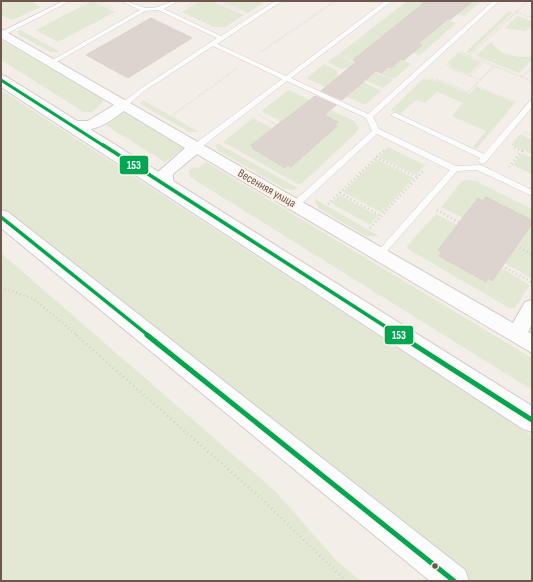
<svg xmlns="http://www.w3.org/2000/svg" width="533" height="582" viewBox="0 0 533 582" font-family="'Sofia Sans Condensed',sans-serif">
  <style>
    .green { fill: #e3e8d5 }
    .building { fill: #ddd4cf; stroke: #dcd1cc }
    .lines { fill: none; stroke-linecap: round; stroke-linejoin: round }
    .service-casing { stroke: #d3cbc7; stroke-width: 1 }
    .minor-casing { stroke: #d3cbc7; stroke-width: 2 }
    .tertiary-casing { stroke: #d3cbc7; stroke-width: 2 }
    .path-far2 { stroke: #d5ceca; stroke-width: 2; stroke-dasharray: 0.5 2; stroke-linecap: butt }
    .path-far1 { stroke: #d5ceca; stroke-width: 2.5; stroke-dasharray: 1 3; stroke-linecap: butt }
    .path { stroke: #d5ceca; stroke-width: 3; stroke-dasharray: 1 3.5; stroke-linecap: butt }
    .service { fill: #fdfcfc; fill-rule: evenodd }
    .minor { fill: #fdfcfc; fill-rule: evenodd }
    .tertiary { fill: #fdfcfc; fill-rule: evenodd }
    .bus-1-far2-casing { stroke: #fcf3e9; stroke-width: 5 }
    .bus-1-far1-casing { stroke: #fcf3e9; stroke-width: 6 }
    .bus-1-casing { stroke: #fcf3e9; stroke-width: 8 }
    .bus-1-far2 { stroke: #00a651; stroke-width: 3 }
    .bus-1-far1 { stroke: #00a651; stroke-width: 3.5 }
    .bus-1 { stroke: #00a651; stroke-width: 5 }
    .bus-dot { fill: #6e554d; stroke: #fcf3e9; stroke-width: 1.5 }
    .labels { text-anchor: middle; stroke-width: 4; stroke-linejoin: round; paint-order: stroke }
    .street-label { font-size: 12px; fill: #6e554d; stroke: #fcf3e9 }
    .line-badge { stroke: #fcf3e9; stroke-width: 1.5 }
    .badge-label { font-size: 11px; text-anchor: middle; font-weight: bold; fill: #fff }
  </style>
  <rect width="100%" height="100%" fill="#f4eee9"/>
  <path class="green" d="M1,1h30l10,6 -29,13 -11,-5z
    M92,1l23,11 -57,30 -22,-12z
    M199,1h13l32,14 -19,12h-11l-32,-15z
    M221,1h37l5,2 -15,10z
    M407,1h75l-18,15 -7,-2 -8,7 7,2 -36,32 -7,-2 -9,7 7,4 -17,15 -55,-25z
    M509,11l4,1 -43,41 -4,-1z
    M517,16l15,5v4l-6,6 -21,-3z
    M20,30l39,21v1h-8l-32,-17 -1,-3z
    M1,40l102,59v3l-11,10h-9l-4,-3 -78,-49z
    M491,42c8,13 27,17 41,14v4l-13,13 -43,-17z
    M458,53l23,9 -12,12 -18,-7 -3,-5z
    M337,55l23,11 -19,3 -14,-7z
    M324,64l14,7 -1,7 26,4 18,9 -15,13h-3l-55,-25v-2z
    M364,68l29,12 -10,8 -18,-8z
    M423,79l18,3 28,12 7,-7 39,16 -39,46 -3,-2 13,-16 -34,-15 11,-13 -26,-11 -12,11 -9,-3 -16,14 -9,-4z
    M1,90l531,346v145h-66l-161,-132 -304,-239z
    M289,90l65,31 5,7 -3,5 -54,50 -4,1 -75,-42 30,-24 19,10 8,-7 -19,-10z
    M143,100l56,32h-10l-47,-27 -2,-2z
    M124,112l60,36 -19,14 -60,-37z
    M519,135l13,6v13l-21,-9z
    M217,143l81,45 -7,2 -6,-1 -68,-39 -1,-4z
    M388,147l37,18 -9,10 -37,-18z
    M522,153l10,5v16l-19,-9z
    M376,159l38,19 -32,35 -39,-21z
    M206,162l326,196v32l-342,-213 -1,-7 5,-3 4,1z
    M465,180l11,1 56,28v70l-27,-16 -4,5 29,17 -15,23h-6l-101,-59 -1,-3 29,-32 21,11 6,-7 -22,-11 21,-26z
    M340,195l38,21 -8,9 -39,-22z
    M315,199l64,37h-13l-46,-27 -4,-5z
    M1,253l274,238 61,69 25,21h-360z"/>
  <path class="building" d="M426,1h47l-23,19 -2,-1 -29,24 3,2 -18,15 -3,-1 -10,9 -3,-1 -6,6 -6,-2 -34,29 -21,-9 35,-29 -3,-2z
    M151,18l41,20 -64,40 -42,-23z
    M315,96l21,9 -12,10 14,7 -4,3 3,1 -46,41 -3,-2 -3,3 -33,-20 2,-1 -3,-2z
    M486,197l46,23v4l-40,57 -4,-3 -2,4 -47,-26 3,-4 -4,-2 40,-52 5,3z"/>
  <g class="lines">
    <defs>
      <path id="service" d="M63,1h7l-66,34 -3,1v-4z
        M121,1c10,0 18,7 29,7 10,0 18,-7 28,-7l-14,8 57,27 54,-35h7l-65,43 69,32 99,-75h7l-101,77 77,36 125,-113h6l-126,116 6,12 77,37 25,-1 51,25v6l-55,-26 -20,1 -75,86h-6l-1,-2 1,-2 74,-83 -73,-36 -79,73h-6l-1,-2 1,-2 80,-72 -6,-13 -79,-37 -88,68h-6v-4l89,-66 -69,-33 -69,45 -18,16h-4v-4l18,-14 77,-51 -59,-28 -13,1 -92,53h-4v-2l91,-52z
        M530,101h2v6l-47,56 -3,1 -4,-3 2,-3 -89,-43 3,-2h2l88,41z"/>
      <path id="minor" d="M1,29l512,294 12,-21 7,-2v24l-4,8 4,2v19l-335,-199 -24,20v6l5,8 -2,4 -6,2 -6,-2 -7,-12 1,-8 27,-24 -61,-37c-20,15 -34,24 -59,16l-2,-3 2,-3h23l26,-16 -113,-67z"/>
      <path id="tertiary" d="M1,75l6,2 525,329v26l-9,-3 -522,-342z
        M1,210l7,2 457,358 4,11h-39l-429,-353z"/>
    </defs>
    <use href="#service" class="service-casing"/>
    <use href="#minor" class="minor-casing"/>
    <use href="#tertiary" class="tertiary-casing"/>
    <path class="path-far2" d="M96,1l18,8
      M217,1l23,10
      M420,1l4,2
      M80,5l8,-4
      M187,6l9,-5
      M516,12l16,6
      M370,30l13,6
      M261,52l74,-51
      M460,52l72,29
      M339,55l52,23
      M469,56l59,-55
      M447,64l3,4 30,12
      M470,76l13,-14
      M522,77l10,-10
      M430,79l9,1 29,12 26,-26
      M475,86l40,16
      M173,115l63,-46
      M259,115l17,10
      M524,132l8,3
      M521,135l11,5"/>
    <path class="path-far1" d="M376,157l41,20
      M509,167l13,-16 -10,-4
      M340,193l41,23
      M328,204l56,-54
      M437,210l23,13
      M370,228l54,-58
      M516,246l16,8
      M502,266l30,16
      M1,287l33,12 44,37"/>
    <path class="path" d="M76,335l187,165 83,81"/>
    <use href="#service" class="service"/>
    <use href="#minor" class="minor"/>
    <use href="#tertiary" class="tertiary"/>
    <defs>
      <path id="bus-1-far2" d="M1,80l103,66"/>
      <path id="bus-1-far1" d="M103,145l297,191
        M1,217l148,119"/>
      <path id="bus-1" d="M147,335l307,246
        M399,335l133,85"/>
    </defs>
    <use href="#bus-1-far2" class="bus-1-far2-casing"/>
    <use href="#bus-1-far1" class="bus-1-far1-casing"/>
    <use href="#bus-1" class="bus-1-casing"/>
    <use href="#bus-1-far2" class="bus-1-far2"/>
    <use href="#bus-1-far1" class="bus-1-far1"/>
    <use href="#bus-1" class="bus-1"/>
  </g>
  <circle class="bus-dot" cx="435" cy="566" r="3.5"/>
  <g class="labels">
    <g class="street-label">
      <text transform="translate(267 188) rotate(30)" y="4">Весенняя улица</text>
    </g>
  </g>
  <g class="line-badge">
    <rect x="119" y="155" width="30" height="20" rx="4" fill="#00a651"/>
    <rect x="384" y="325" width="30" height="20" rx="4" fill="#00a651"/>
  </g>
  <g class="badge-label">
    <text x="134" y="169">153</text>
    <text x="399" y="339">153</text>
  </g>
  <rect width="533" height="582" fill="none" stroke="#6e554d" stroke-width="4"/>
</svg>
